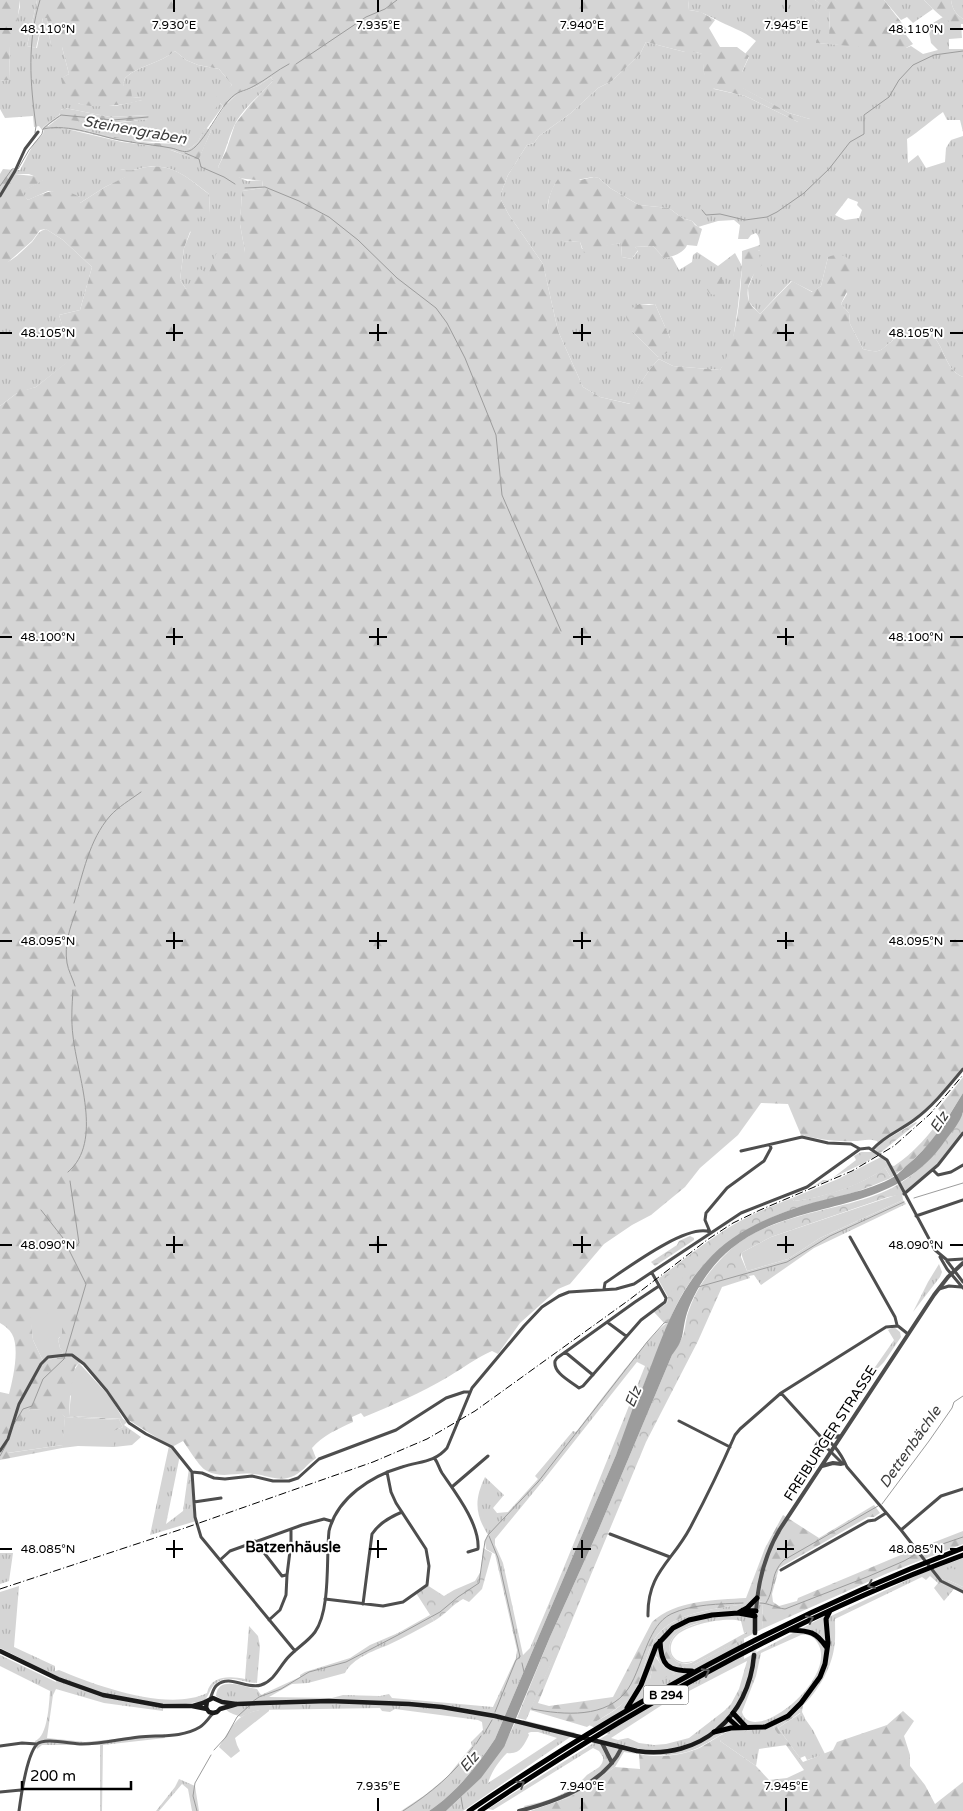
<svg xmlns="http://www.w3.org/2000/svg" width="963" height="1811" viewBox="0 0 963 1811" font-family="'Varela Round',sans-serif">
  <style>
    .grass { fill: url(#grass-tufts); fill-rule: evenodd }
    .forest { fill: url(#forest-firs); fill-rule: evenodd }
    .wetland { fill: url(#wetland-marsh) }
    .park { fill: url(#park-crowns) }
    .garden { fill: #d5d5d5 }
    .water { fill: #9c9c9c }
    .lines { fill: none; stroke-linecap: round; stroke-linejoin: round }
    .stream { stroke: #9c9c9c; stroke-width: 1 }
    .secondary-tunnel { stroke: #d9d9d9; stroke-width: 4.5; stroke-dasharray: 4.5 2; stroke-linecap: butt }
    .minor { stroke: #4e4e4e; stroke-width: 3 }
    .tertiary { stroke: #4e4e4e; stroke-width: 4 }
    .secondary { stroke: #1b1b1b; stroke-width: 4.5 }
    .trunk { stroke: #000; stroke-width: 5 }
    .rail { stroke: #000; stroke-width: 1; stroke-dasharray: 8 2.5 1 2.5; stroke-linecap: butt }
    .oneway { stroke: #595959 }
    .ticks { fill: none; stroke: #000; stroke-width: 2 }
    .labels { text-anchor: middle; stroke-width: 4; stroke-linejoin: round; paint-order: stroke }
    .shield { fill: #fff; stroke: #4c4c4c; stroke-width: 1 }
    .shield-label { font-size: 12px; font-weight: bold; fill: #000 }
    .street-label { font-size: 14px; fill: #000; stroke: #fff }
    .water-label { font-size: 15px; font-style: italic; fill: #3d3d3d; stroke: #fff }
    .neighbourhood-label { font-size: 15px; font-weight: bold; fill: #000; stroke: #fff }
    .ticks-label { font-size: 12px; text-anchor: middle; fill: #000; stroke: #fff; stroke-width: 4; stroke-linejoin: round; paint-order: stroke }
  </style>
  <defs>
    <pattern id="grass-tufts" width="24" height="20" patternUnits="userSpaceOnUse" patternTransform="scale(1.25)"><rect width="24" height="20" fill="#d5d5d5"/><path d="M3 7l-1-3M5 7V3M7 7l1-3M15 17l-1-3M17 17v-4M19 17l1-3" fill="none" stroke="#b5b5b5"/></pattern>
    <pattern id="forest-firs" width="22" height="20" patternUnits="userSpaceOnUse" patternTransform="scale(1.25)"><rect width="22" height="20" fill="#d5d5d5"/><path d="M5 1l3.5 6h-7zM16 11l3.5 6h-7z" fill="#b5b5b5"/></pattern>
    <pattern id="wetland-marsh" width="20" height="14" patternUnits="userSpaceOnUse" patternTransform="scale(1.25)"><rect width="20" height="14" fill="#d5d5d5"/><path d="M1 5h8M5 5V1M11 12h8M15 12V8" fill="none" stroke="#b5b5b5"/></pattern>
    <pattern id="park-crowns" width="20" height="18" patternUnits="userSpaceOnUse" patternTransform="scale(1.25)"><rect width="20" height="18" fill="#d5d5d5"/><path d="M2 6a3 3 0 1 1 6 0M12 15a3 3 0 1 1 6 0" fill="none" stroke="#b5b5b5"/></pattern>
  </defs>
  <rect width="100%" height="100%" fill="#fff"/>
  <path class="grass" d="M20,0h17l-10,46 10,2 6,-30h4l4,29h11l7,27 -7,4 17,26 36,2 27,-6v-3l-10,1 -9,-13 2,-7c14,-13 36,-15 50,-27l11,9 12,5 21,4 13,16 -7,7 -5,11 3,3 -16,22h-2l-7,14 -9,7 -23,-7 -35,-1 -44,-10 -26,-4h-14l13,-10 50,7 38,-5 1,-4 -39,2 -45,-9 -4,2 -2,5 -16,12 -1,3 -3,-4 -5,1 -1,-11 -28,2 -5,-9v-28l9,-1 1,-34 10,-39z
    M688,0h127l15,10 -1,26 -13,7 58,4 32,1 5,-2 12,8 15,-4 -7,-7 -3,-17 15,-9 18,7 1,14 -13,1v10h14v83l-3,-12h-13l-4,-8c-13,9 -23,19 -36,27l1,24 10,-8 8,13 19,-6 1,-14 5,-8 12,-4v241c-21,-8 -18,-39 -38,-46 -16,-6 -27,5 -38,14 -3,3 -5,5 -9,6 -5,1 -10,-1 -15,-2l-13,-25 -1,-11 -8,-9 6,-10 -19,-37 -7,29 -8,6 -22,-11 -31,33 -11,-12 -1,-14 7,-17 3,-20 2,-1c-1,-6 1,-12 -4,-17l-5,2 -3,4h-10l2,-14 -6,-5 -16,1 -20,6 -6,-6 -10,-3 -13,-10 -30,-3 -29,-17 -11,-10 -6,-1 -38,7c-14,28 -6,31 8,57l17,1 2,7 39,-6 1,14 10,2 6,-8 -3,-4 18,-1 11,12 8,-1 7,13 13,-8 1,-7 4,-3 21,14 17,-13 7,13 -4,40 -5,34 -6,20 -7,10 -47,-4 -14,-7c-13,13 -21,28 -28,45l-31,-7 -17,-10 -25,-56 -15,-67 -34,-49 -8,-15v-7l7,-18 19,-30 7,-2 5,-7 32,-23 27,-25 14,-7 28,-27 6,-12 39,10h11l7,2 1,19 10,16 31,7 53,26 12,-3 -21,-6 -47,-25v-16l7,-15 -4,-3 11,-13c-13,-11 -27,-14 -41,-22 -10,-5 -15,-8 -26,-9zM848,198l10,4 -1,3 5,5 -3,8 -14,2 -10,-5zM638,304h17l15,34 -12,19 -26,-26z
    M884,0h40l9,9 -20,14 -6,-6 -6,3z
    M951,0h12v19c-7,-5 -11,-10 -12,-19z
    M271,77l2,4c-13,14 -31,28 -39,45 -6,13 -9,28 -16,41l29,14 15,-1 1,8 -21,3 -2,33 5,28 -59,37 -6,-9 4,-32 14,-34 12,-1 -1,-19c-20,-15 -35,-30 -62,-27 -13,2 -13,5 -27,2l6,8 -21,10 -25,16v-6l-5,-2 -27,-4 -20,9 -7,-8 22,-12 -14,-6h-14l-1,-4h6l14,-27 9,-9 1,-5h23l55,13 40,5 36,13 13,-29 -2,-1 15,-23 14,-14 20,-7z
    M46,229l17,11 29,27 -12,43 -21,5 14,43 -37,29 -19,6 -17,13v-142c11,0 24,-15 32,-22 5,-6 6,-11 14,-13z
    M903,1200l3,4 -92,44 -53,37 -7,-10 -5,1 -2,-5 41,-12 32,-21z
    M939,1264l3,8 -2,5 -27,35 15,-30z
    M669,1322l-53,133 -121,284c-17,26 -39,54 -66,72h-28l24,-16 22,-18 25,-31 -1,-4 12,-12 -1,-8 -4,-2 -83,-11 -5,3 -8,-1 -2,-3 -120,2 -8,2 -11,5c-9,-4 -17,-4 -17,-16l-8,-5c2,-21 27,-9 41,-7l4,6 39,-18v-2l5,-3 45,-14 20,-13 28,-12 32,-18 4,6c-15,8 -31,17 -46,24 -15,6 -35,13 -43,28l-37,10 -16,1 -23,13 63,1 11,-3 37,1 9,-2 3,4 101,9 23,-49 1,-8 -22,-96 -9,-5 -1,-8 3,-6c-13,-21 -14,-35 -3,-58l19,18 -11,13 4,5 11,-1 30,-33 -3,-3 38,-45 3,1c14,-17 79,-106 93,-110zM637,1362l8,4c-38,94 -75,189 -115,282l-7,7 -20,-92 -8,-18v-6l51,-62z
    M894,1327l6,5 1,5 -17,25 -10,10 -1,-2 21,-30 -6,-10z
    M52,1408l9,4 4,5 -2,28 -56,8 18,-39 5,-4z
    M119,1419h4l4,3 -3,3 17,12 -9,8 -18,2v-16l9,-4z
    M169,1446l11,9 -14,69 17,-13 6,-43 3,4 4,49 -46,14z
    M0,1553h13l-4,28 -9,3z
    M963,1558v16l-15,6 15,7v5l-9,-3 -10,12 -10,-13 4,-5 -8,-7 -4,4 -4,-3 -87,42c0,12 1,23 -2,35 -7,30 -32,60 -60,73l14,18 -28,4 -3,17 -36,-25 9,-7 -3,-2c-10,5 -18,11 -28,16 -23,10 -50,8 -74,4l-9,15 -45,30 -43,14 -3,-5c24,-5 46,-12 62,-30 7,-6 18,-8 17,-19l-4,-6 -6,-3 -100,62 -5,-1 120,-75 -19,-9c16,-8 35,-19 45,-34 12,-19 12,-48 29,-62 21,-18 55,-20 80,-25l7,-4 13,2 -1,27 -15,8v-5l-3,1 -3,-12c-16,-4 -51,3 -64,14 -9,8 -9,24 5,27 4,1 8,-1 12,-1 -19,9 -33,-11 -19,-26 6,-7 17,-9 26,-13l-15,2 -21,18 -1,10 6,10 23,3 51,-27v21l79,-42 8,-1 89,-42zM801,1635c7,-1 12,1 16,7 24,35 -65,106 -75,70l14,-36 5,-23zM655,1656l2,1 3,6 15,11 -25,5zM747,1661l-8,28 -8,15 -7,7 -35,27 -23,6 -12,1 -15,-2 -11,-5 -10,2 -7,-2 51,-33z
    M19,1586l-5,61 41,19v5l4,-1c38,16 109,42 148,23 4,-18 23,-17 38,-14l4,-53 9,10 2,10 -3,37c-14,0 -30,-10 -42,1 -5,4 -6,12 -11,17l-19,3 -22,-1v8l-59,-8 -48,-14 -3,6 -6,43 38,4 80,-8v4l-62,7 -1,66h-2v-66h-58l-5,4 -2,-8c13,-5 14,-37 15,-50l-50,-25v-11l56,27 2,-5 -58,-29v-56z
    M801,1713l12,17 12,24 -18,6 -2,-4 -5,2 -22,-30z
    M523,1720l53,13 -113,78h-17c28,-25 53,-53 69,-88l6,1zM531,1732h7l19,6 -69,45c4,-12 10,-21 19,-30 13,2 17,-8 22,-18l-1,-2z
    M179,1779l16,7 4,25h-7l-4,-22 -6,-5 -23,27h-3l19,-24z"/>
  <path class="forest" d="M0,0h20l-6,45 -4,1 -1,34 -9,1z
    M37,0h651l1,10 12,2 14,8 -6,8 11,19h17l12,9 -7,16 1,16 46,25 21,6 -1,4 -11,-1 -53,-26 -38,-9 -3,-14 -2,-19 -6,-2h-11l-39,-10 -6,12 -28,27 -14,7 -27,25 -32,23 -5,7 -7,2 -19,30 -7,18v7l8,15 34,49 15,67 25,56 17,10 30,7c8,-17 16,-32 29,-45l14,7 47,4c18,-28 22,-85 22,-119l18,-6v5l-2,1 4,14c-9,8 -18,23 -13,36 1,5 8,9 11,13l32,-33 20,11 9,-6 7,-29c15,-6 19,0 30,11l-17,36 8,9 1,11 13,25c5,1 10,3 15,2 4,-1 6,-4 9,-6 12,-9 21,-21 38,-14 20,7 17,38 38,46v692l-21,25 -28,26 -36,23 -1,-2c-9,-3 -15,0 -24,0 -18,1 -34,-2 -52,-6l-13,-31 -27,-1 -23,32 -38,33 -15,19 -34,28 -19,10 -28,19 -34,40 -12,5 -38,34 -22,31 -6,-3c-16,7 -29,17 -44,26 -27,16 -55,28 -84,40l-3,-4 -9,4 1,5c-15,7 -30,13 -41,26l4,10c-9,6 -15,16 -25,19 -13,5 -24,-2 -38,-3 -16,-2 -31,5 -46,-3 -8,-4 -18,-22 -24,-30l-11,6 -47,-29 -17,-28 -27,-29 -6,6 -3,27 -2,2 -1,20 50,3 4,8 -9,4 3,-11 -52,-3c-10,-12 -22,-7 -35,-7l-7,9 -15,34 55,-8 -1,3 -62,12v-68l9,2c4,-15 11,-46 3,-60 -3,-5 -7,-8 -12,-11v-917l17,-13 -6,-6 1,-4 13,7 11,-3 36,-29 -13,-43 21,-5 12,-43 -29,-27 -17,-11 -6,1 -8,11 -26,23h-6v-90l3,-5 11,1v4l29,3 1,3 -22,12 6,8c19,-9 32,-14 52,-3v6l25,-16 20,-10 -7,-5 2,-3c14,3 14,0 27,-2 27,-4 42,12 62,27l1,19 -5,5 -7,-3 -2,14 -6,3 -6,16 -4,32 6,9 13,-21 9,7 8,-21 29,-2 -5,-28 2,-33 21,-3 -1,-8c-17,0 -29,-2 -44,-13l8,-16 9,-27 15,-19 23,-24 -2,-4 -13,9 -20,7 -14,14 -4,-4 -9,10 -3,-5 8,-11 16,-12 -13,-16 -21,-4 -12,-5 -11,-9c-14,12 -36,14 -50,27l-2,7 8,4 1,9 10,-1v3c-16,5 -63,13 -74,-4 -4,-5 -6,-12 -7,-18l8,-4 -7,-27h-11l-4,-29h-4l-7,30 -9,-2zM31,1318l29,19 -2,2 2,9 3,4 -1,5 -19,4 -10,-21z
    M815,0h69l24,31 -2,4 7,9 -7,4h-32l-58,-5v-8h13l1,-24z
    M924,0h27c1,9 5,14 12,19v5c-16,1 -29,-14 -39,-24z
    M65,108l45,9 39,-2v4c-34,4 -55,6 -89,-1l-1,-7z
    M205,127l6,4 -13,30 -24,-10 -22,-5v-3l28,1 9,5 9,-7z
    M568,168l12,12 14,-3 5,1 11,10 29,17 30,3 13,10 10,3 3,4 7,4 -5,17 -10,-1c-3,8 -15,12 -23,13l-11,-12 -18,1 3,3 -6,9 -10,-2 -1,-14 -25,5 -2,5h-10l-4,-11 -17,-1 -10,-5c-10,-26 -6,-49 15,-68z
    M716,276l6,1 2,14 -8,4 -6,-1 -4,-6 1,-10z
    M639,304l10,1 6,-1 15,34 -1,14 -11,5 -26,-26 -6,-14 3,-7z
    M963,1077v16l-28,45 -27,27 -17,13 -6,-10 5,-3 4,1c19,-12 37,-33 49,-51l-5,-6z
    M874,1505l6,8 -6,4h-6l-89,51 -7,26 1,8 6,4 18,-5 1,-3 98,-41 67,-26v13l-75,29 -126,56 1,-27 -13,-2 -6,4c-26,5 -59,7 -80,24 -18,14 -18,43 -29,62 -10,16 -32,27 -48,37l-57,-17 23,-52 3,1 -18,44 11,3 64,-9 39,-75c24,-22 63,-22 94,-24l19,-50 18,-33 36,23z
    M700,1620l1,2c-9,3 -19,6 -25,12 -14,13 -4,34 15,29l56,-31v5l-54,28c-12,3 -29,1 -29,-15 0,-6 1,-11 5,-15 8,-9 20,-12 31,-15z
    M655,1656l5,7 15,11 -17,6 -8,-1z
    M803,1705l-1,7 3,6 -1,1 -4,-6 -22,15 25,34 30,-12 4,-8 50,-17 16,-14 11,10 -10,15 6,19v11l15,19 10,19 28,-22v29h-433l40,-14 45,-30 25,2 -1,-15c18,4 40,2 58,-5 20,-9 26,-21 50,-19l-4,4 -14,1 -9,6 36,25 13,14 18,-2 17,-8 -31,-43 16,-9z"/>
  <path class="wetland" d="M59,115l1,2 -13,9c36,1 70,14 105,17v3c-10,-2 -21,-3 -31,-5 -26,-5 -53,-16 -79,-11l1,-3z"/>
  <path class="park" d="M963,1113v20l-25,32 -34,29 -16,3 -117,40 -30,16v4l9,21 -28,9 -24,54 -52,101 -90,217h-3l-27,61 -9,-2 33,-81 48,-106 74,-176c4,-7 10,-15 12,-23 2,-8 2,-15 5,-22 8,-23 22,-42 40,-59 19,-18 46,-28 71,-35 30,-9 71,-15 97,-31 29,-17 49,-43 66,-72z
    M916,1122l1,1 -38,31 -15,9 -51,24 10,-7h7l26,-20 -2,-4 7,-4h13l5,-8z
    M885,1168l6,10c-13,5 -26,11 -39,15 -19,6 -38,9 -56,15 -61,21 -103,53 -127,114l-5,1 -10,-11 13,-9 1,-6 -10,-18c24,-18 48,-38 75,-54 19,-11 39,-19 59,-27l2,3c31,-4 65,-15 91,-33z
    M690,1236l4,2v2l-39,26 -4,-4 26,-17 2,-4z
    M483,1548l9,5 -10,36 -13,13 -6,-3c-10,5 -18,16 -29,22l-18,-28 11,-8 17,11 10,-6 21,-9 6,-10z"/>
  <path class="garden" d="M883,1156l7,9c-28,20 -62,32 -96,36l-2,-3 46,-19z
    M902,1193l1,7 -83,38 -32,21 -41,12 -6,-18 30,-16z
    M678,1268l6,8 -14,17 -3,-1 -6,-11z
    M36,1314h20l6,9v11l-4,5 2,9 3,3 -1,6 -19,4 -10,-21 -3,-24z
    M79,1363l32,35 12,21 -54,-3 4,-44z
    M65,1417l52,3 3,5 -6,6 2,6 -2,1v9l-36,-1 -16,2z
    M963,1567v20l-15,-7 -5,-7 1,-2 8,-3 4,2z
    M269,1709v2l-34,27 2,7 3,6 -9,7 -12,-11c15,-24 19,-36 50,-38z"/>
  <path class="water" d="M963,1093c0,6 0,13 0,19 -2,9 -12,21 -18,29 -54,78 -146,54 -213,107 -20,16 -37,41 -45,65 -6,20 -1,24 -15,42l-74,176 -48,106 -46,110 -23,31 -35,33h-17c27,-18 49,-46 66,-72l121,-284 18,-50 6,-11c19,-46 32,-95 66,-132 23,-27 57,-43 90,-54 31,-11 65,-14 94,-29 6,-3 11,-8 15,-12 26,-21 41,-46 58,-74z"/>
  <g class="lines">
    <path class="stream" d="M296,64l70,-47 19,-8 12,-9
      M43,129l8,-7 10,-7 52,5 35,-3
      M35,133l1,-7c-6,-43 -9,-84 4,-126
      M185,153l14,6 2,8 23,10 11,7
      M0,186l12,-17h6l11,-19 13,-16 1,-5c27,-6 56,8 82,12 15,3 31,4 46,7 6,1 12,5 18,3 12,-4 29,-39 39,-50 11,-12 14,-8 26,-15 12,-6 23,-16 35,-22
      M245,188l20,-1 34,14 30,16 29,23 39,38 39,30 11,15 18,35 31,77 6,60 59,136
      M702,210l4,5 14,-1 25,6 22,-3 10,-5 27,-19 25,-24 21,-27 14,-8v-19l25,-18 10,-17 14,-15 21,-10 29,-4
      M74,903c9,-29 15,-63 36,-87 8,-9 20,-16 31,-24
      M75,986c-2,-7 -7,-16 -8,-23 -3,-19 3,-35 9,-52
      M68,1172c36,-30 9,-97 5,-136 -2,-15 -1,-31 0,-46
      M70,1181l9,62 -4,5
      M914,1198l49,-15
      M698,1287l89,-25 43,-26 74,-34
      M14,1424l9,-15 9,-3 11,-27 21,-20 22,-75 -23,-46 -22,-28
      M0,1456l7,-13
      M882,1504l47,-63 23,-33 2,-6 9,-6
      M489,1536l9,22 22,99 -4,3 -21,52
      M760,1603c9,0 16,5 25,6l82,-32 37,-16 18,-10 41,-14
      M766,1603c10,-16 3,-28 18,-43l94,-54
      M522,1663l2,9
      M252,1702l7,-5 22,-8 28,-17 37,-10 52,-27 42,-23 18,-15 21,-14 6,-42 3,-6 50,-53 109,-140 17,-19 4,-1
      M532,1709c32,6 75,10 96,-20 8,-12 14,-32 20,-46 5,-11 11,-23 23,-29 21,-10 49,-10 72,-11
      M484,1734l8,-14
      M476,1744l5,-8
      M214,1750l12,-13 11,-20 13,-12
      M461,1797l2,12
      M197,1811l-4,-15 2,-13 16,-28
      M403,1811c28,-18 51,-37 70,-64"/>
    <path class="secondary-tunnel" d="M754,1655l1,-22"/>
    <path class="minor" d="M0,196l15,-25 10,-22 13,-17
      M873,1149c11,-13 28,-19 41,-29 19,-14 34,-33 49,-51
      M741,1151l61,-14 26,6 23,1 9,5
      M933,1170l5,5 13,-3 12,-7
      M904,1194l34,-29 25,-32
      M916,1216l47,-16
      M710,1232l-5,-12 1,-7 21,-25 37,-27 7,-13 -1,-3
      M850,1237l45,80 2,8
      M940,1257l7,12 16,19
      M947,1261l16,21
      M652,1273l14,25 -1,4 -24,18 -58,66 -4,2c-9,-7 -26,-15 -24,-27l2,-3 78,-56 24,-16
      M604,1289l1,-6c21,-14 82,-60 105,-51
      M939,1289l10,-3 12,1
      M607,1322l19,14
      M565,1352l28,23
      M781,1393l39,43 5,10 18,18
      M679,1421l51,26
      M821,1437c12,4 21,19 26,30l54,63 40,51 22,11
      M0,1451l8,-12 11,-35 22,-40 7,-7 18,-2h6l12,9 23,27 22,32 17,11 26,13 20,25
      M435,1459c3,4 4,9 7,14 13,19 38,51 36,76l-10,3
      M192,1472l10,1 12,5 11,1 27,-3 21,5h16l9,-3 21,-19 77,-29 50,-32 18,-6h5
      M192,1472l3,45 6,20 94,114
      M801,1484l16,-23 -1,-16 5,-7
      M453,1486l35,-30
      M194,1502l27,-4
      M901,1530l40,-34 22,-7
      M610,1534l60,23
      M255,1541l27,35 4,-1
      M220,1560l10,-9 72,-26 22,-6 7,2
      M781,1570l87,-49 7,-1 11,-7
      M325,1599l58,7 20,-4 24,-17 2,-19 -3,-17 -30,-46 -5,-11 -4,-20
      M363,1604l9,-70c7,-11 18,-17 30,-22
      M648,1616c-1,-43 24,-54 42,-88 16,-30 31,-61 45,-93l5,-6 41,-36 105,-66 12,-1 10,8
      M269,1620l11,-10 6,-15 1,-20 4,-32v-14
      M210,1699c2,-4 3,-11 7,-14 13,-11 30,5 44,0 12,-4 17,-15 24,-24 8,-11 22,-18 30,-29 16,-23 11,-74 14,-101 8,-33 42,-55 73,-64 18,-6 32,-4 45,-19l25,-60 52,-62 18,-19 17,-11 10,-4 47,-3 18,-5 107,-71 66,-26 53,-38 9,-1 18,12 48,90 12,10 16,-1
      M0,1746l22,-3 15,1
      M0,1792l21,-2
      M19,1811c2,-15 8,-56 18,-67 7,-7 34,0 45,0 20,0 38,-5 57,-7 20,-2 43,1 61,-10 5,-3 9,-9 13,-14"/>
    <path class="tertiary" d="M825,1438l16,-2
      M822,1466l11,-3 8,1
      M756,1611c2,-29 9,-57 24,-82l154,-234 14,-18 15,-14
      M602,1743l10,20
      M519,1811c36,-9 86,-27 103,-64"/>
    <path class="secondary" d="M755,1633v-17
      M0,1651l58,28 45,16 60,11h29l15,3
      M207,1701l-1,7 3,4 4,1 4,-1 3,-3 17,-5 24,-1 68,-2 80,3 33,3 53,9 142,35c63,9 112,-34 117,-96
      M193,1706l10,-3 10,-5 9,4 14,2"/>
    <path class="trunk" d="M743,1610l13,1
      M738,1613l9,-5 10,-10
      M790,1630c19,1 26,1 37,18
      M660,1641c1,24 7,30 32,30
      M627,1708l14,-23 15,-39 17,-18 16,-8 23,-5 26,-2 17,3
      M733,1713l13,14
      M729,1719l9,8
      M714,1732l17,-4 34,-1 23,-11 13,-13 19,-26 5,-13 3,-21 -2,-24 4,-8
      M469,1811c157,-107 317,-196 494,-263
      M480,1811c151,-102 312,-193 483,-256"/>
    <path class="rail" d="M0,1589l182,-60 191,-67 54,-23 48,-28 154,-111 78,-60 26,-17 27,-13 92,-39 42,-25 36,-32 33,-39"/>
  </g>
  <defs><path id="oneway-chevron" d="M-2-3.5L2.5 0L-2 3.5" fill="none" stroke-width="1.6" stroke-linecap="round" stroke-linejoin="round" transform="scale(1.25)"/></defs>
  <g class="oneway">
    <use href="#oneway-chevron" transform="translate(871 1585) rotate(156)"/>
    <use href="#oneway-chevron" transform="translate(810 1619) rotate(-26)"/>
    <use href="#oneway-chevron" transform="translate(706 1672) rotate(-28)"/>
    <use href="#oneway-chevron" transform="translate(521 1784) rotate(-33)"/>
  </g>
  <path class="ticks" d="M174,0v12M378,0v12M582,0v12M786,0v12M0,29h12M950,29h13M174,324v17M378,324v17M582,324v17M786,324v17M0,333h12M166,333h17M369,333h18M573,333h18M777,333h17M950,333h13M174,628v17M378,628v17M582,628v17M786,628v17M0,637h12M166,637h17M369,637h18M573,637h18M777,637h17M950,637h13M174,932v17M378,932v17M582,932v17M786,932v17M0,941h12M166,941h17M369,941h18M573,941h18M777,941h17M950,941h13M174,1236v17M378,1236v17M582,1236v17M786,1236v17M0,1245h12M166,1245h17M369,1245h18M573,1245h18M777,1245h17M950,1245h13M174,1540v18M378,1540v18M582,1540v18M786,1540v18M0,1549h12M166,1549h17M369,1549h18M573,1549h18M777,1549h17M950,1549h13M378,1798v13M582,1798v13M786,1798v13"/>
  <g class="labels">
    <rect class="shield" x="643.5" y="1685.5" width="45" height="19" rx="4"/>
    <g class="shield-label">
      <text x="666" y="1699">B 294</text>
    </g>
    <g class="street-label">
      <text transform="translate(830 1433) rotate(-57)" y="5">FREIBURGER STRASSE</text>
    </g>
    <g class="water-label">
      <text transform="translate(135 130) rotate(10)" y="5">Steinengraben</text>
      <text transform="translate(939 1122) rotate(-57)" y="5">Elz</text>
      <text transform="translate(633 1397) rotate(-67)" y="5">Elz</text>
      <text transform="translate(910 1447) rotate(-55)" y="5">Dettenbächle</text>
      <text transform="translate(469 1762) rotate(-49)" y="5">Elz</text>
    </g>
    <g class="neighbourhood-label">
      <text x="293" y="1552">Batzenhäusle</text>
    </g>
  </g>
  <g class="ticks-label">
    <text x="174" y="29">7.930°E</text>
    <text x="378" y="29">7.935°E</text>
    <text x="582" y="29">7.940°E</text>
    <text x="786" y="29">7.945°E</text>
    <text x="48" y="33">48.110°N</text>
    <text x="916" y="33">48.110°N</text>
    <text x="48" y="337">48.105°N</text>
    <text x="916" y="337">48.105°N</text>
    <text x="48" y="641">48.100°N</text>
    <text x="916" y="641">48.100°N</text>
    <text x="48" y="945">48.095°N</text>
    <text x="916" y="945">48.095°N</text>
    <text x="48" y="1249">48.090°N</text>
    <text x="916" y="1249">48.090°N</text>
    <text x="48" y="1553">48.085°N</text>
    <text x="916" y="1553">48.085°N</text>
    <text x="378" y="1790">7.935°E</text>
    <text x="582" y="1790">7.940°E</text>
    <text x="786" y="1790">7.945°E</text>
  </g>
  <path d="M22 1781v8h109v-8" fill="none" stroke="#000000" stroke-width="2.5"/>
  <text x="30" y="1781" font-size="15" fill="#000000" stroke="#ffffff" stroke-width="4" paint-order="stroke">200 m</text>
</svg>
